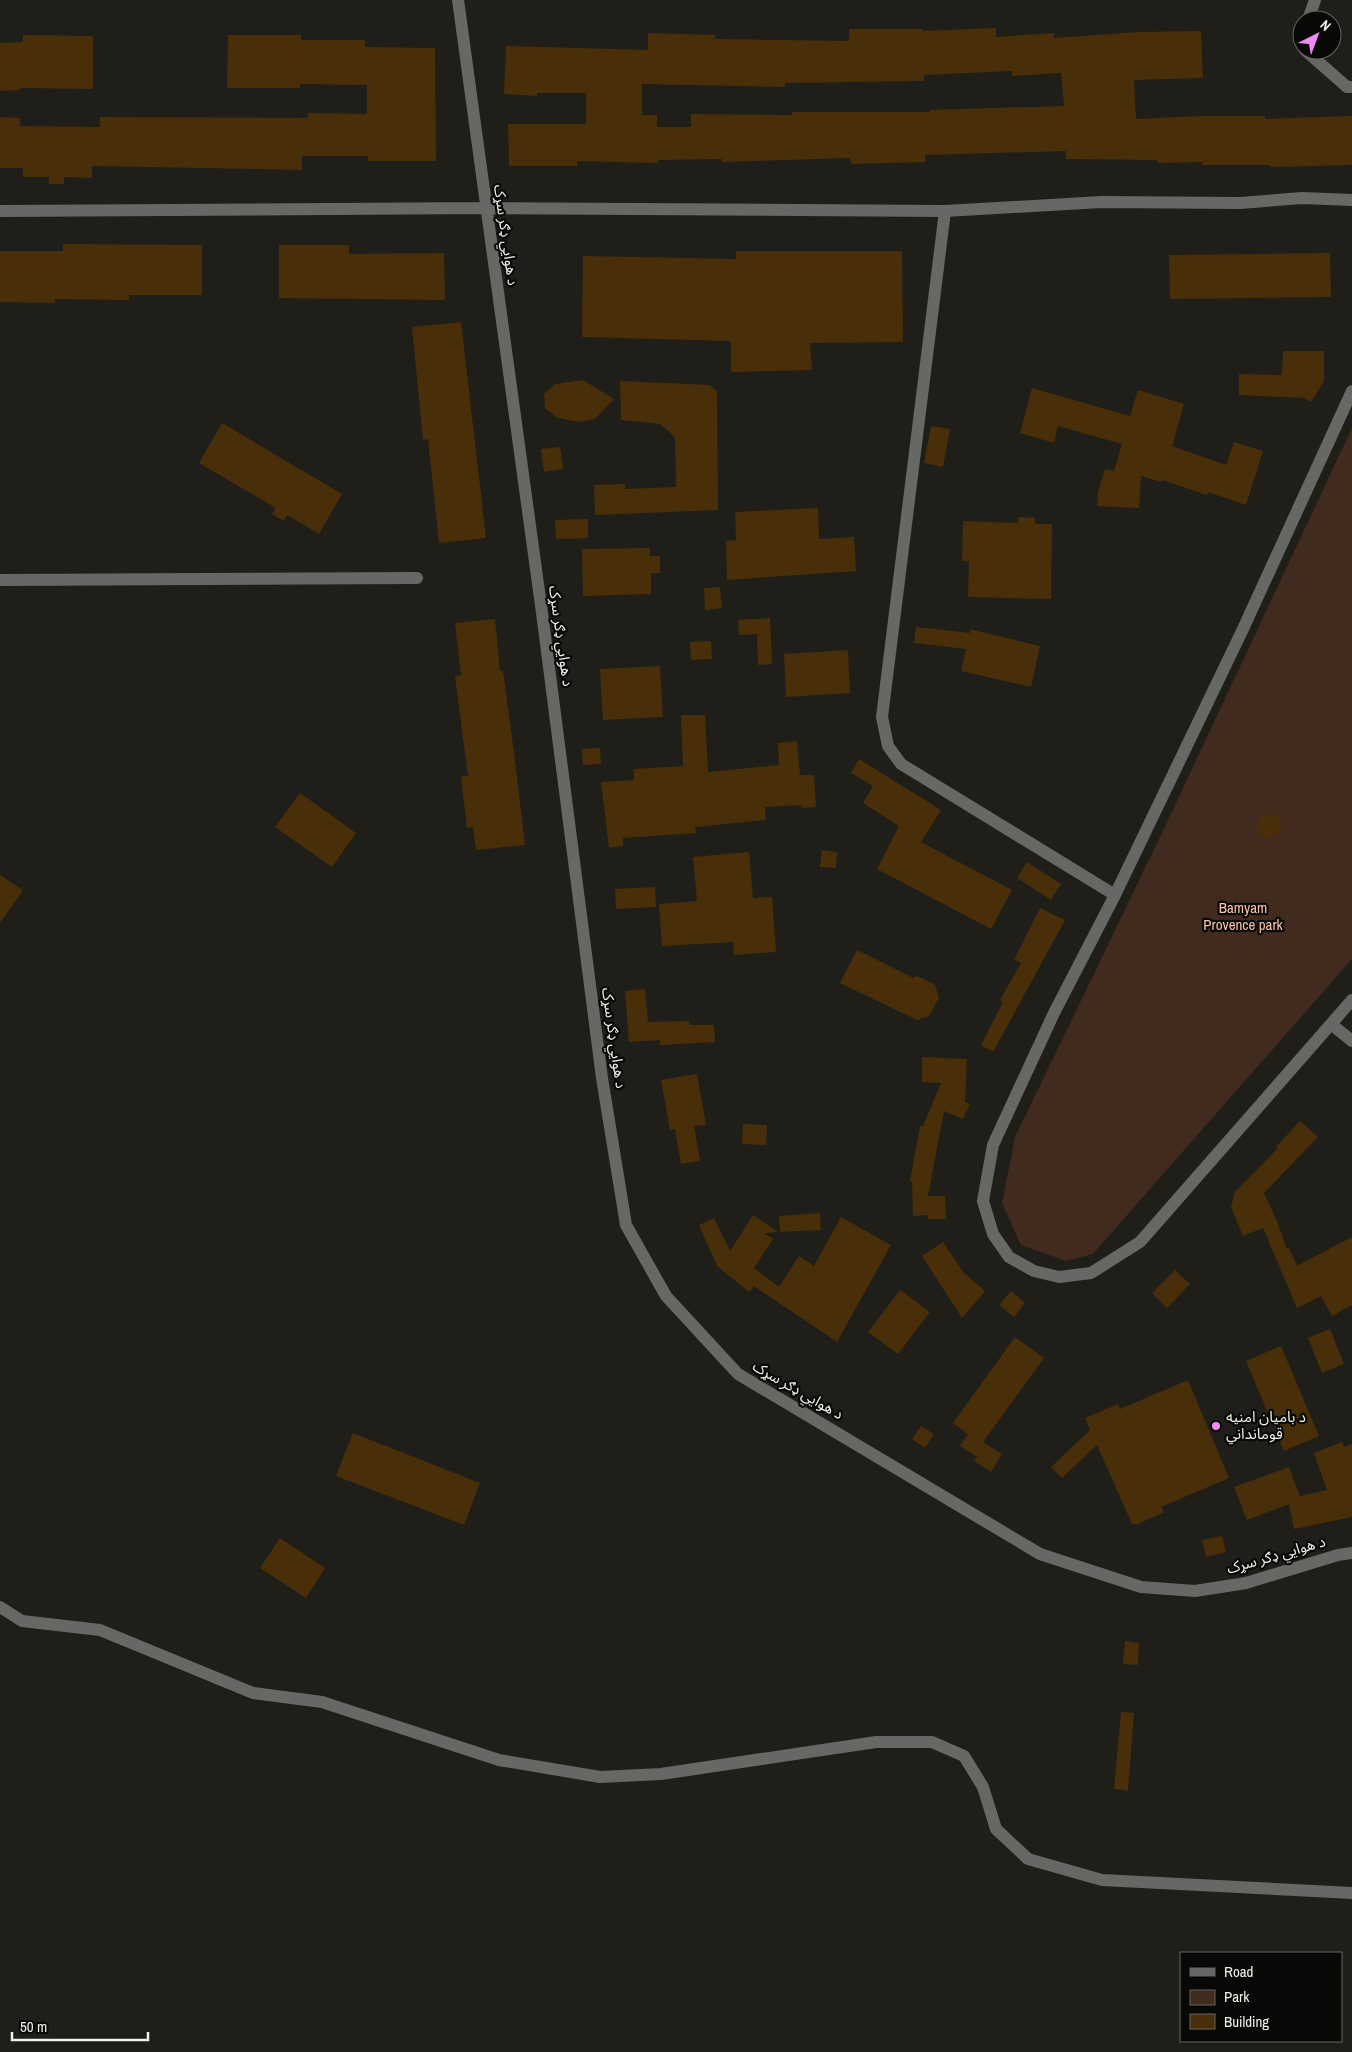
<svg xmlns="http://www.w3.org/2000/svg" width="1352" height="2052" viewBox="0 0 1352 2052" font-family="'Archivo Narrow','Noto Sans Arabic',sans-serif">
  <style>
    .green { fill: #412a1e }
    .building { fill: #482f0a; fill-rule: evenodd }
    .lines { fill: none; stroke-linecap: round; stroke-linejoin: round }
    .street { stroke: #666865; stroke-width: 12 }
    .poi-dot { fill: #f08bf6; stroke: #080806; stroke-width: 2 }
    .labels { text-anchor: middle; stroke-width: 4.5; stroke-linejoin: round; paint-order: stroke }
    .street-label { font-size: 15px; fill: #efefeb; stroke: #080806 }
    .park-label { font-size: 15px; fill: #fcc5aa; stroke: #080806 }
    .poi-label { font-size: 15px; fill: #efefeb; stroke: #080806; text-anchor: start }
  </style>
  <rect width="100%" height="100%" fill="#1f1e19"/>
  <path class="green" d="M1352,428v531l-259,295 -27,7 -45,-16 -19,-42 13,-66 145,-300z"/>
  <path class="building" d="M996,28v9l58,-4v5l84,-6 63,-1 2,47 -69,2 2,39 66,-3h63v3l87,-3v49l-81,2 -1,-2h-68v-3l-45,1v-3l-91,-1v-8l-141,4v7l-74,2 -1,-6 -128,4v-3l-64,1v3l-81,-2v5h-68l-1,-42h78v-31h-49v3l-33,-2 2,-48 142,4v-17l67,2v4l134,2v-12h74v2zM1012,71v5l49,-3 3,33 -134,4v2h-138v3l-101,-1v13h-34v-12h-15v-31l143,3v-4l139,-2v-6z
    M23,35l70,1v53l-73,-1v2l-20,1v-48l23,-1z
    M228,35h73v5h64v7l70,1 1,113h-68v-5h-66v14l-210,-4v12l-28,-1v7h-15v-7h-26v-9h-23v-51l20,1v8l80,1v-10l208,1v-5l59,1v-29l-67,-1v4h-73z
    M63,244l139,1v50h-73v5l-74,-1v4l-55,-1v-51h63z
    M279,245h70v9l95,-1 1,47 -166,-2z
    M736,251h166l1,91 -93,1 2,27 -81,2v-31l-149,-4 1,-81 153,3z
    M1330,253l1,44 -161,2 -1,-44z
    M461,322l25,216 -47,5 -11,-104 -5,1 -11,-113z
    M1283,351h41v30l-13,21 -7,-4 -65,-3v-21l43,1z
    M583,380l31,19 -19,20 -15,3 -22,-4 -13,-10 -1,-14 11,-10z
    M620,381l90,4 7,7 1,118 -123,5 -1,-30 31,-1v5l51,-2 -1,-50 -15,-13 -39,-4z
    M1032,388l98,28 8,-26 46,14 -12,42 54,19 8,-23 29,9 -17,54 -38,-13 -1,3 -45,-15 -1,2 -20,-6 -2,32 -42,-2 1,-14 7,-23 9,2 8,-27 -64,-18 -4,17 -34,-10z
    M222,423l120,71 -23,40 -32,-19 -3,6 -12,-7 4,-6 -77,-45z
    M931,426l19,3 -7,38 -19,-4z
    M560,447l3,22 -19,3 -3,-23z
    M818,508l1,31 35,-2 2,34 -129,9 -1,-39 10,-1 -1,-28z
    M1018,517l17,1v6h17l-1,75 -83,-2 1,-36h-7l1,-40 55,2z
    M588,519v19l-32,1 -1,-19z
    M650,548v8h10v17h-9v21l-68,2 -1,-47z
    M720,587l2,21 -17,2 -1,-22z
    M770,618l2,46 -14,1 -1,-31 -18,1 -1,-15z
    M495,619l5,52h3l12,89 10,85 -49,5 -3,-23 -6,1 -6,-52h7l-13,-100 6,-1 -6,-52z
    M916,627l54,6v-4l70,17 -9,41 -70,-16 5,-22 -52,-6z
    M711,641l1,18 -21,1 -1,-18z
    M848,650l2,43 -64,4 -2,-43z
    M660,666l3,51 -60,3 -3,-51z
    M681,715h24l3,57 71,-7 -1,-22 19,-2 3,34h14l2,32 -14,1v-3l-37,2 1,13 -71,7 1,6 -73,5v8l-14,2 -8,-66 33,-2v-11l49,-3z
    M600,748l1,16 -18,1 -1,-16z
    M859,759l82,51 -20,32 91,48 -21,39 -114,-60 22,-43 -36,-23 10,-17 -22,-13z
    M300,793l56,40 -24,34 -57,-40z
    M1257 826a12 12 0 1 1 24 0a12 12 0 1 1-24 0Z
    M822,850l15,2 -1,16 -16,-1z
    M749,852l4,46 19,-1 4,55 -42,3 -1,-13 -71,4 -3,-42 38,-3 -4,-44z
    M1027,862l34,22 -10,16 -34,-22z
    M0,875l23,15 -23,33z
    M655,887l1,20 -40,2 -1,-20z
    M1040,908l25,12 -72,132 -12,-7 22,-43 -3,-2 21,-37 -7,-3z
    M857,950l56,28 4,-2 18,9 4,13 -10,18 -12,4 -77,-37z
    M645,989l3,33 41,-1 1,4h24l1,17 -55,3v-5l-31,2 -4,-51z
    M922,1057l45,2 -2,43 5,2 -7,15 -19,-8 -16,85h17l1,23h-18v-4l-15,1 -1,-34 -2,-1 10,-55h3l18,-43 -19,-1z
    M697,1074l9,51 -12,1 6,35 -19,3 -6,-35 -5,1 -9,-50z
    M1300,1121l18,16 -54,56 13,28 10,28 2,-1 8,18 55,-29v68l-20,11 -11,-20 -24,12 -34,-80 -20,8 -12,-29 4,-15 43,-44 -2,-1z
    M743,1124l24,1 -1,20 -24,-1z
    M820,1213l1,17 -41,2 -1,-16z
    M753,1215l25,17 -14,1 9,6 -19,29 25,19 20,-31 15,10 27,-49 50,28 -54,97 -83,-56 -5,6 -32,-26 -18,-41 15,-7 16,33z
    M943,1242l20,30 22,19 -23,27 -40,-62z
    M1175,1270l15,14 -23,24 -15,-15z
    M900,1290l30,22 -32,42 -30,-22z
    M1011,1291l14,12 -11,14 -15,-12z
    M1330,1329l14,35 -22,9 -14,-35z
    M1015,1337l29,21 -61,84 19,12 -11,18 -17,-11 3,-4 -17,-11 8,-12 -15,-11z
    M1281,1346l38,90 -35,15 -38,-90z
    M1188,1380l41,98 -68,29 3,5 -26,12h-6l-35,-79 -35,33 -11,-11 39,-37 -5,-12 33,-14 2,5z
    M921,1426l13,8 -9,14 -13,-9z
    M353,1433l127,50 -16,42 -128,-49z
    M1342,1442l2,5 8,-3v73l-58,12 -5,-25 -42,16 -13,-33 55,-20 11,29 27,-6 -13,-37z
    M1222,1536l4,16 -20,5 -4,-17z
    M280,1538l45,30 -19,30 -46,-30z
    M1125,1641l14,2 -1,22 -15,-1z
    M1121,1712l13,1 -6,78 -14,-2z"/>
  <g class="lines">
    <path class="street" d="M458,0l84,613 60,465 24,147 40,71 72,78 302,180 101,33 54,4 51,-8 92,-28 14,-2
      M1308,20l7,-20
      M1305,50l42,37h5
      M0,211l485,-3 460,3 156,-9 139,1 62,-5 50,2
      M945,211l-63,506 6,29 13,18 214,131
      M1352,391l-109,238 -128,266 -61,118 -61,132 -10,56 10,33 16,23 25,14 25,6 32,-4 49,-31 212,-242
      M0,580l417,-2
      M1331,1024l21,17
      M0,1607l22,14 78,9 153,63 69,9 177,58 101,17 61,-3 215,-32h56l32,14 19,31 13,42 32,30 74,21 250,13"/>
  </g>
  <circle class="poi-dot" cx="1216" cy="1426" r="5"/>
  <g class="labels">
    <g class="street-label">
      <text transform="translate(506 235) rotate(82)" y="5">د هوايي ډګر سړک</text>
      <text transform="translate(561 636) rotate(82)" y="5">د هوايي ډګر سړک</text>
      <text transform="translate(614 1038) rotate(82)" y="5">د هوايي ډګر سړک</text>
      <text transform="translate(798 1390) rotate(30)" y="5">د هوايي ډګر سړک</text>
      <text transform="translate(1276 1555) rotate(-16)" y="5">د هوايي ډګر سړک</text>
    </g>
    <g class="park-label">
      <text x="1243" y="913">Bamyam<tspan x="1243" dy="17">Provence park</tspan></text>
    </g>
    <g class="poi-label">
      <text x="1226" y="1422">د بامیان امنیه<tspan x="1226" dy="17">قومانداني</tspan></text>
    </g>
  </g>
  <rect x="1180" y="1952" width="162" height="90" fill="#080806" stroke="#646462"/>
  <rect x="1190" y="1968" width="25" height="8" fill="#666865" stroke="#646462"/>
  <text x="1224" y="1977" font-size="15" fill="#efefeb">Road</text>
  <rect x="1190" y="1990" width="25" height="15" fill="#412a1e" stroke="#646462"/>
  <text x="1224" y="2002" font-size="15" fill="#efefeb">Park</text>
  <rect x="1190" y="2014" width="25" height="15" fill="#482f0a" stroke="#646462"/>
  <text x="1224" y="2027" font-size="15" fill="#efefeb">Building</text>
  <g transform="translate(1317 35) rotate(42)"><circle r="24" fill="#080806" stroke="#646462"/>
  <path d="M0-4L9 19L0 12L-9 19Z" fill="#f08bf6"/>
  <text y="-8" font-size="14" font-weight="bold" text-anchor="middle" fill="#efefeb">N</text>
  </g>
  <path d="M12 2032v8h136v-8" fill="none" stroke="#efefeb" stroke-width="2.5"/>
  <text x="20" y="2032" font-size="15" fill="#efefeb" stroke="#080806" stroke-width="4" paint-order="stroke">50 m</text>
</svg>
